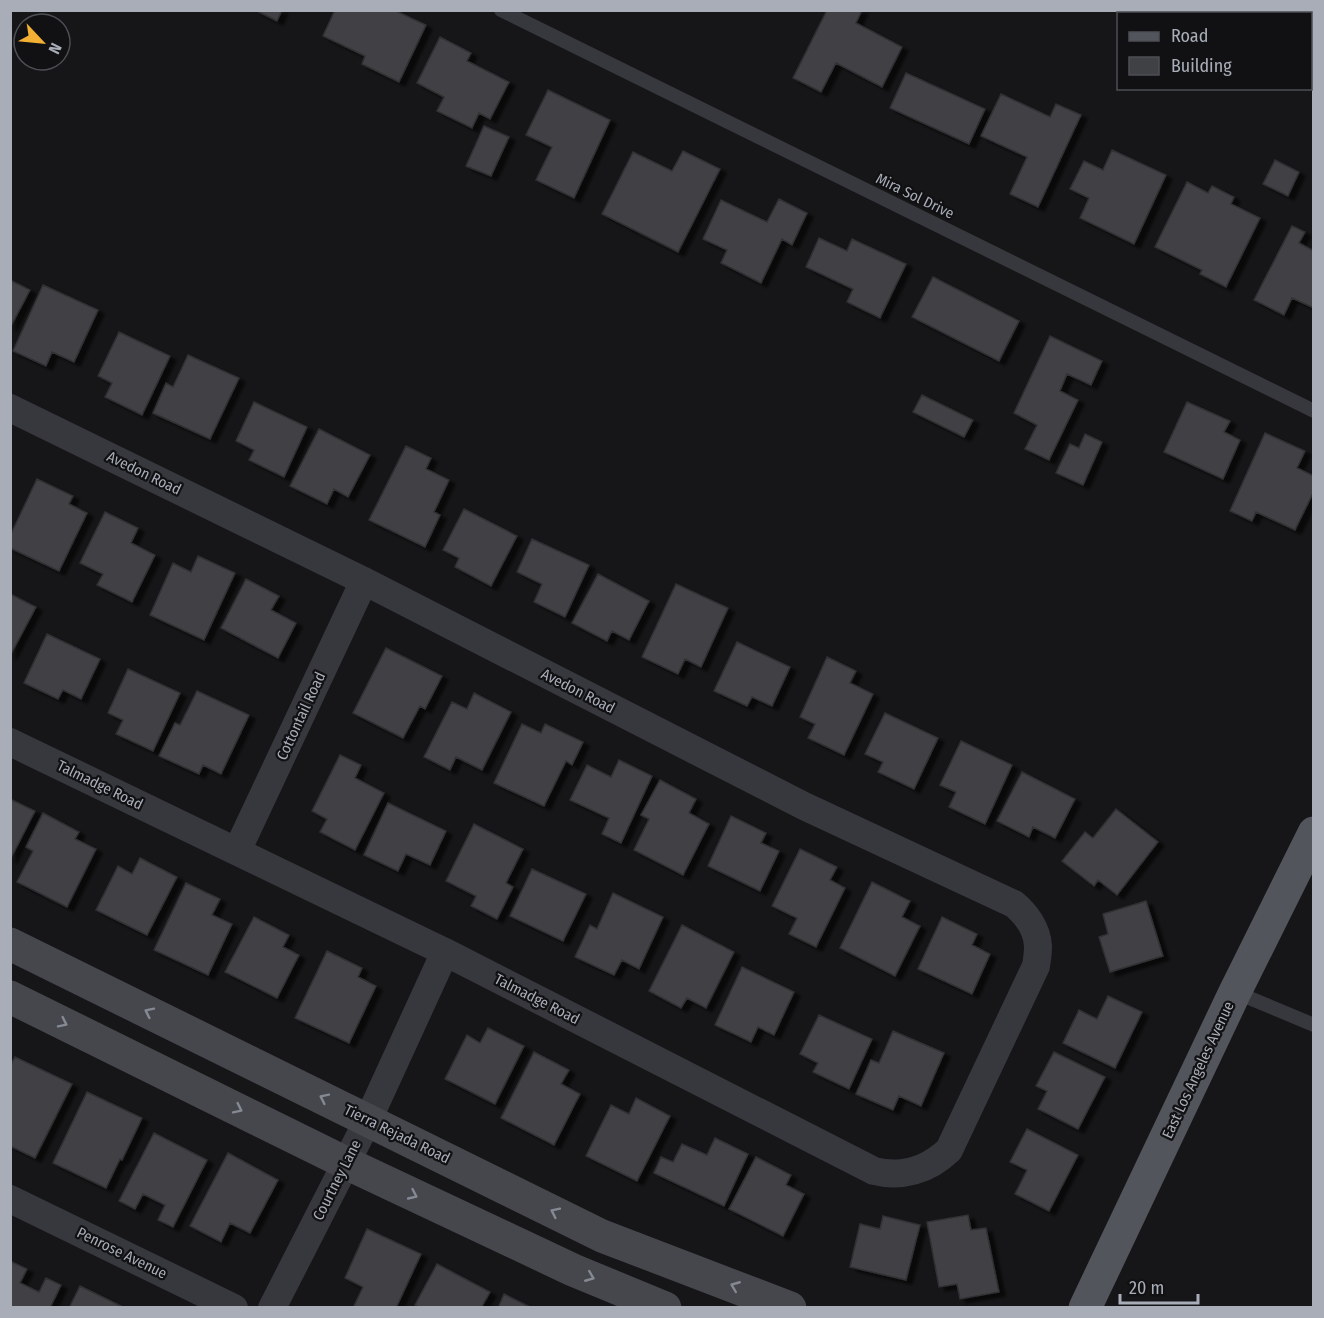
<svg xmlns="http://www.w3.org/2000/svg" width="1324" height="1318" viewBox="0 0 1324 1318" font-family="'Fira Sans Condensed',sans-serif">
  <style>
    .building { fill: #404145; stroke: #303034; stroke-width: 1.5; filter: url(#shadow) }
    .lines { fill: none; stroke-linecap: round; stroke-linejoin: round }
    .service { stroke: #37383d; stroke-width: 14 }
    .minor { stroke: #37383d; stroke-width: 28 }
    .secondary { stroke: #45474d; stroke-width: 33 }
    .primary { stroke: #53555c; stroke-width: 33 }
    .oneway { stroke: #858993 }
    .labels { text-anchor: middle; stroke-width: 4.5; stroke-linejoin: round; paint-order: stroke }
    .street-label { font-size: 15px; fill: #a8adb8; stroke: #111113 }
  </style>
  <defs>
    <filter id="shadow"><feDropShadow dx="6" dy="4" stdDeviation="1.5" flood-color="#0009"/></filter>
  </defs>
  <rect width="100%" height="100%" fill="#161618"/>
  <path class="building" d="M255,10h27l-5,11z
    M335,10h59l32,15 -27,57 -37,-18 3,-8 -42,-20z
    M827,10h35l-6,13 46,24 -20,40 -46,-24 -15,29 -28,-14z
    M1138,10h61l-2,4h-61z
    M1216,10h5l61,2v2h-66z
    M440,37l31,16 -4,8 42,21 -19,37 -11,-6 -7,15 -35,-17 7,-14 -27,-14z
    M906,73l79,36 -16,35 -79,-36z
    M548,90l62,30 -36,78 -38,-18 16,-33 -26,-12z
    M1001,94l49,23 6,-13 25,11 -43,92 -28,-13 17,-37 -46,-21z
    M484,126l25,11 -18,39 -25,-10z
    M1112,150l54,25 -32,69 -54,-26 9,-20 -19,-9 14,-28 19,9z
    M683,151l37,18 -42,83 -76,-38 31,-62 39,19z
    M1275,160l24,12 -11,24 -25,-12z
    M1187,182l21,11 4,-7 22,11 -3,7 29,14 -34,69 -26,-13 2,-4 -47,-23z
    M779,199l28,14 -15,32 -10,-6 -21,44 -40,-20 6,-13 -24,-11 18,-39 46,22z
    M1292,226l13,6 -6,11 15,8v57l-22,-10 -8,17 -30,-15z
    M819,238l28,13 5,-12 54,25 -26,54 -33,-16 6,-13 -47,-22z
    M933,277l86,44 -20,40 -87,-44z
    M10,280l20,10 -20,38z
    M43,285l55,25 -24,52 -22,-10 -6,14 -33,-15z
    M119,332l51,24 -28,59 -37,-18 7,-14 -14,-7z
    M1050,336l52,25 -11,24 -24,-11 -7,17 18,9 -29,60 -24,-11 12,-24 -23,-12z
    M188,355l51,23 -29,61 -57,-26 13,-30 7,4z
    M922,395l51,25 -9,17 -51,-25z
    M254,402l53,25 -23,50 -35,-17 5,-10 -18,-9z
    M1187,402l43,19 -6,11 16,8 -17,39 -59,-27z
    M319,429l51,26 -22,42 -14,-8 -7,15 -37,-18z
    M1265,433l40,18 -8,17 17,8v15l-19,39 -39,-18 -4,9 -22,-10z
    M1085,434l17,8 -19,43 -27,-12 14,-29 9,4z
    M406,446l25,12 -5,11 23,11 -15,32 6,3 -15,32 -56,-27z
    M37,479l36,17 -4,8 18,9 -28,58 -49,-23v-12z
    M464,509l53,27 -26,50 -36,-19 4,-9 -16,-8z
    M105,512l33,16 -7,15 24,12 -23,47 -35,-17 6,-11 -23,-11z
    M532,539l57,26 -24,52 -31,-15 8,-18 -25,-12z
    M198,556l37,17 -31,67 -54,-25 23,-52 18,9z
    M598,574l51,27 -20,39 -17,-9 -5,10 -35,-18z
    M246,579l33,17 -8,14 25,13 -18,35 -57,-30z
    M676,584l52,24 -27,59 -16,-8 -7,15 -36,-17z
    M12,595l24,12 -26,49v-59z
    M47,634l53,25 -19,40 -18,-9 -5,9 -34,-16z
    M737,642l53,25 -18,39 -20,-9 -5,9 -33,-15z
    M386,648l56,28 -17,33 -5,-3 -17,32 -50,-25z
    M827,657l29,14 -6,12 23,11 -29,61 -36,-17 7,-14 -15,-7z
    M128,669l52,24 -27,58 -37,-17 7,-14 -15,-7z
    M197,691l52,24 -28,59 -18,-9 -4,9 -40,-18 16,-33 5,2z
    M474,693l37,19 -29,58 -26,-13 -6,13 -26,-13 28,-55 15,7z
    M885,713l53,25 -24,51 -36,-17 5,-10 -18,-8z
    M522,724l19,9 4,-9 38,18 -11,23 -6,-4 -22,45 -50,-23z
    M961,741l51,24 -27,59 -36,-17 7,-15 -16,-7z
    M340,755l21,10 -6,13 29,15 -29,57 -35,-18 7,-13 -15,-8z
    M619,760l33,16 -31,67 -19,-9 7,-16 -39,-18 17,-35 24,12z
    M1022,772l53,27 -20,39 -22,-11 -4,10 -32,-16z
    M660,780l36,19 -7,14 20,11 -26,51 -49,-25 15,-31 -8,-4z
    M10,799l25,12 -25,49z
    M388,803l58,28 -16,34 -24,-11 -8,17 -34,-16z
    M1116,809l42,33 -41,53 -19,-15 -4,6 -32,-25 23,-29 8,6z
    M43,813l36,19 -4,7 21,10 -29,58 -50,-25 16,-31 -7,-4z
    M731,816l35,17 -5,10 18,8 -19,40 -52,-25z
    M474,824l49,25 -17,34 7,4 -16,32 -26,-13 5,-10 -30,-15z
    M800,849l37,18 -7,13 15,8 -29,59 -27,-13 8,-16 -25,-12z
    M140,858l37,19 -30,58 -51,-25 22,-44 14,8z
    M532,869l54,25 -23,47 -53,-25z
    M872,882l38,19 -8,16 18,9 -25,50 -55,-28z
    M186,883l34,16 -8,16 20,9 -24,51 -54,-25z
    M613,893l50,24 -24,52 -17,-9 -8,15 -39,-18 15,-32 7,4z
    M1146,901l17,55 -53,16 -11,-35 9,-3 -5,-20z
    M254,917l35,18 -6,12 16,8 -22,43 -52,-26z
    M942,917l35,17 -5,11 18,9 -18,40 -54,-25z
    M682,925l52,27 -28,56 -19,-10 -6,10 -32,-17z
    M327,951l35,17 -4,9 18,9 -27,57 -54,-25z
    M742,967l52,25 -20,43 -16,-8 -7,15 -36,-17z
    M1108,996l34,16 -27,56 -52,-25 16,-33 18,9z
    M819,1015l53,24 -23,50 -36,-17 5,-9 -18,-9z
    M488,1028l36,18 -29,58 -50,-25 22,-44 13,8z
    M893,1031l51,22 -23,53 -22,-10 -6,14 -37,-16 15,-34 8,3z
    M534,1052l35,18 -8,14 19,10 -26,51 -53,-27z
    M1054,1052l51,25 -27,52 -40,-20 9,-18 -11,-5z
    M15,1057l57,27 -37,74 -25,-12v-80z
    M87,1092l55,26 -20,42 -2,-1 -14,29 -53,-25z
    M636,1098l34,18 -33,65 -51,-25 25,-51 18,9z
    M1027,1129l51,26 -29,56 -34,-17 12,-24 -17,-8z
    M154,1133l53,27 -34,67 -15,-7 7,-15 -22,-11 -8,15 -16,-8z
    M715,1138l33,16 -24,52 -70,-33 7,-16 12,5 9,-18 25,11z
    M228,1153l50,27 -28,53 -20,-10 -9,19 -31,-16z
    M756,1157l35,18 -5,10 18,9 -21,42 -54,-27z
    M968,1215l3,15 15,-2 13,64 -39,7 -3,-15 -18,3 -12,-65z
    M883,1216l37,9 -14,55 -56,-13 10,-43 20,5z
    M367,1229l54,25 -25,54h-39l-3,-2 9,-19 -18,-9z
    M10,1261l17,8 -7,14 19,9 7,-14 15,7 -11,23h-40z
    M437,1264l53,28 -9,16h-61l-5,-3z
    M80,1286l45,22h-56z
    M504,1294l28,14h-34z"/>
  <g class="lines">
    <path class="service" d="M501,10l813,401
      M1235,992l79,33"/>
    <path class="minor" d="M10,408l354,173 440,225 210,98c12,10 23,25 24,42 0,7 -1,14 -2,20l-87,184c-21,20 -47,28 -75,21l-429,-219 -435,-210
      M237,851l127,-270
      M10,1199l224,109
      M272,1308l96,-188 77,-168"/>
    <path class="secondary" d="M10,944l592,292 188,72
      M10,997l336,166 227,107 92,38"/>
    <path class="primary" d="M1085,1308l150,-316 79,-159"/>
  </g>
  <defs><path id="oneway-chevron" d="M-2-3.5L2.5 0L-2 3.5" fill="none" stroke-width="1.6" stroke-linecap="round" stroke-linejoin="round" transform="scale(1.5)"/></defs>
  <g class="oneway">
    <use href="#oneway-chevron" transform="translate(149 1012) rotate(-154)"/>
    <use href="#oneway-chevron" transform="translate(63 1023) rotate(26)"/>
    <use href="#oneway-chevron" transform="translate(324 1098) rotate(-154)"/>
    <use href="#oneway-chevron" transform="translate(238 1109) rotate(26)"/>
    <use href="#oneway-chevron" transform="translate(413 1195) rotate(25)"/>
    <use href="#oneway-chevron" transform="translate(555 1212) rotate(-154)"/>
    <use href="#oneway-chevron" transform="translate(590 1277) rotate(22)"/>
    <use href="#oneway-chevron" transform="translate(735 1286) rotate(-158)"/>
  </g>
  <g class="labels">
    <g class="street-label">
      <text transform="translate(915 196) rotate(26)" y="5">Mira Sol Drive</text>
      <text transform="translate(144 473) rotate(26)" y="5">Avedon Road</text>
      <text transform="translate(578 691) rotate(27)" y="5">Avedon Road</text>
      <text transform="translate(301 716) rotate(-65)" y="5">Cottontail Road</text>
      <text transform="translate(100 785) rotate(26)" y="5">Talmadge Road</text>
      <text transform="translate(537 999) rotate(27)" y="5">Talmadge Road</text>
      <text transform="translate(1198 1070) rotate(-65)" y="5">East Los Angeles Avenue</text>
      <text transform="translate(397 1134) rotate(26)" y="5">Tierra Rejada Road</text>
      <text transform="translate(337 1180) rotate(-63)" y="5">Courtney Lane</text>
      <text transform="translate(122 1253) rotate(26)" y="5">Penrose Avenue</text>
    </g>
  </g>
  <rect width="1324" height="1318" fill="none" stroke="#a8adb8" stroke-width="24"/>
  <rect x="1117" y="12" width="195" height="78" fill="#111113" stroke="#4d4f55" stroke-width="1.5"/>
  <rect x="1129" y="32" width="30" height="9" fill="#53555c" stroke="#4d4f55" stroke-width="1.5"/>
  <text x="1171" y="42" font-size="18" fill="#a8adb8">Road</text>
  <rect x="1129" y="57" width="30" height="18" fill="#404145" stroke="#4d4f55" stroke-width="1.5"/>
  <text x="1171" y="72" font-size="18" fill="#a8adb8">Building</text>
  <g transform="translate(42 42) rotate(116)"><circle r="28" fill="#111113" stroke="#4d4f55" stroke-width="1.5"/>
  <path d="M0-4.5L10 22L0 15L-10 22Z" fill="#f2b134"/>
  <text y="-9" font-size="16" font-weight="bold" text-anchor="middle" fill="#a8adb8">N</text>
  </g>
  <path d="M1120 1294v9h78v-9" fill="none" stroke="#a8adb8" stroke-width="3"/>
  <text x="1129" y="1294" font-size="18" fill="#a8adb8" stroke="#111113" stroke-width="4.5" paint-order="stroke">20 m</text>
</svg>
